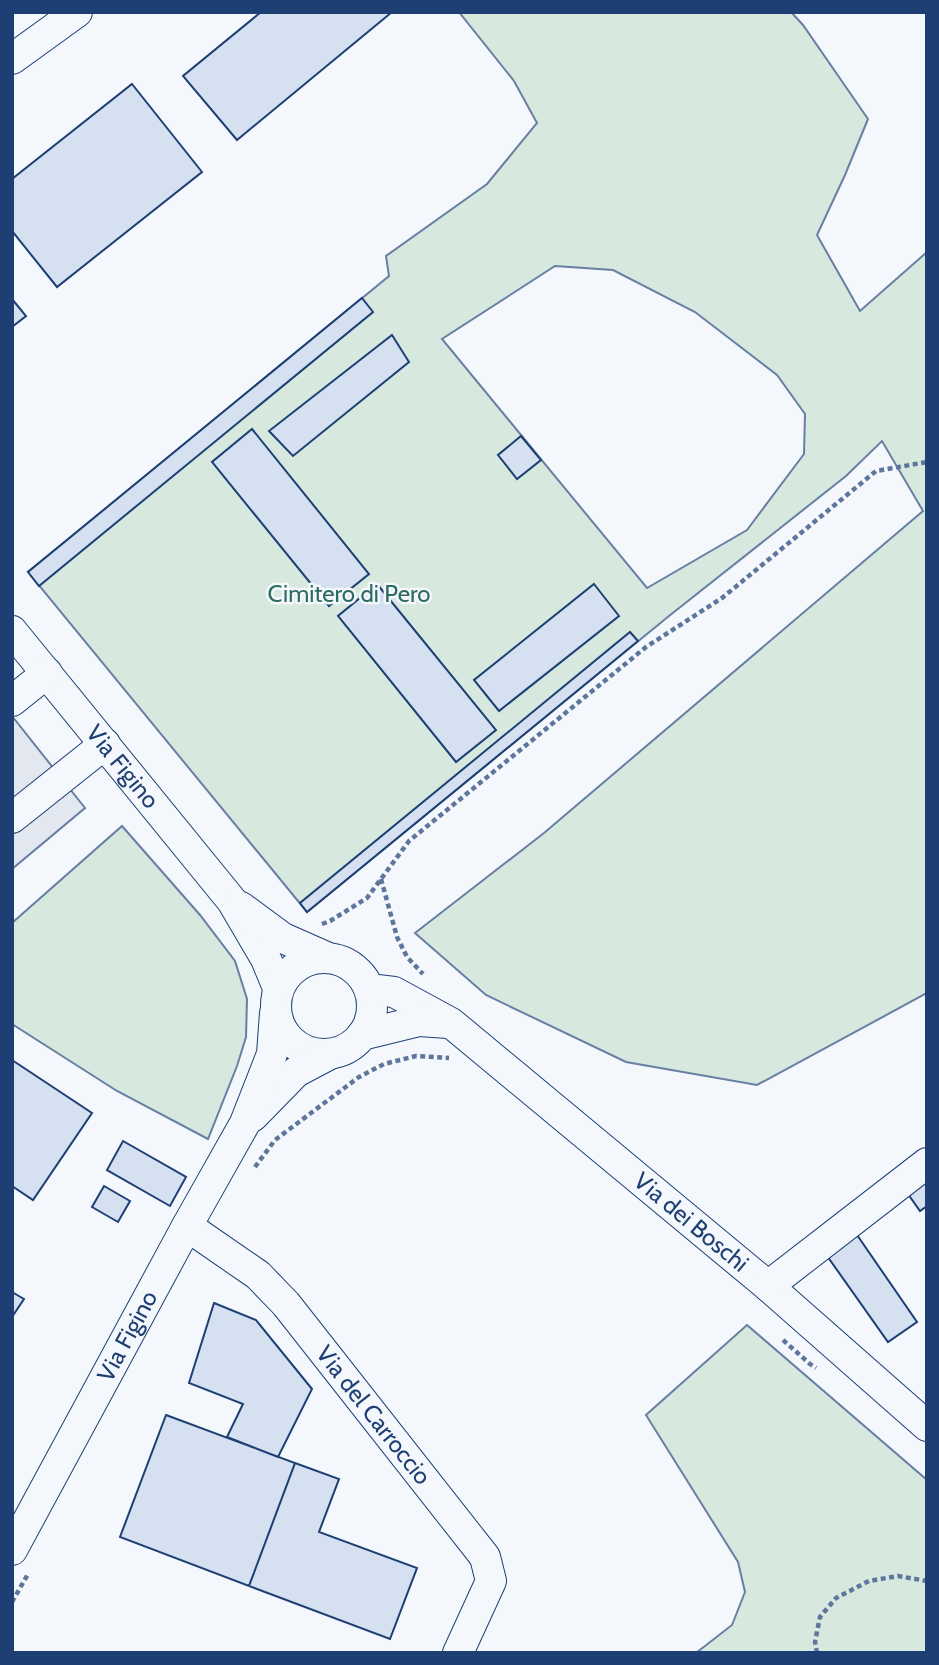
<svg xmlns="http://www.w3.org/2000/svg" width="939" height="1665" viewBox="0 0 939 1665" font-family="Cabin,sans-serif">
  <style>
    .green { fill: #d7e8df; stroke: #687fa3; stroke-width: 2; fill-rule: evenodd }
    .parking { fill: #e3e8f0; stroke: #687fa3; stroke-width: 2 }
    .building { fill: #d5e0f0; stroke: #1d3f73; stroke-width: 2 }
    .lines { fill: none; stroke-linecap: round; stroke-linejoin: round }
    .minor-casing { stroke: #1d3f73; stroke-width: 32 }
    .path { stroke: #5e769c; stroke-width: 4.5; stroke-dasharray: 5 3.5; stroke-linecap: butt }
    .minor { stroke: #f4f7fb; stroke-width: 30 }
    .labels { text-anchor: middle; stroke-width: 5; stroke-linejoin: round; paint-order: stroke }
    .park-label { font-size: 24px; fill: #2c6c60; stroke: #f4f7fb }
    .street-label { font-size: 24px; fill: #1d3f73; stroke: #f4f7fb }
  </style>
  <rect width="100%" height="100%" fill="#f4f7fb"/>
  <path class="green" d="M459,12h332l12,13 65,94 -23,56 -28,60 43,76 67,-59v741l-170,92 -131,-23 -140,-67 -71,-62 129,-100 379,-322 -41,-70 -36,35 -177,140 -362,296 -279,-340 361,-296 -3,-20 101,-72 50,-61 -23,-42zM555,266l58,4 82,42 82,63 28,39 -1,40 -57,76 -100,58 -205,-249z
    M122,826l78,89 35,46 12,38 -1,38 -9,29 -29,73 -91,-48 -105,-67v-101z
    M747,1325l180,155v173h-231l36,-28 13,-33 -7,-30 -92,-147z"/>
  <path class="parking" d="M12,716l73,92 -73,61z"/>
  <path class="building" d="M261,12h131l-155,128 -54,-64z
    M132,84l70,88 -145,115 -45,-56v-52z
    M362,298l11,14 -334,274 -11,-14z
    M12,299l14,17 -14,11z
    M392,335l17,27 -116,94 -24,-25z
    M252,429l117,145 -40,32 -117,-144z
    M521,436l20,24 -24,19 -19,-24z
    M377,584l119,146 -40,32 -118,-146z
    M594,584l25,32 -120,95 -25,-31z
    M630,632l8,9 -331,271 -7,-9z
    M12,1060l80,53 -59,87 -21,-14z
    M123,1141l63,36 -16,29 -63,-36z
    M927,1180v26l-7,5 -12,-17z
    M104,1186l26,15 -12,21 -26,-15z
    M855,1232l62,90 -29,20 -63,-89z
    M12,1292l12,7 -12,18z
    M214,1303l42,17 56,69 -34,68 -51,-20 16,-33 -54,-21z
    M166,1415l129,48 -46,123 -129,-49z
    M295,1463l44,16 -20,53 98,36 -27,71 -141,-53z"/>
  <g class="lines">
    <defs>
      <g id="minor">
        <path d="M12,59l65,-47"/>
        <path id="s1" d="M12,631l220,270 34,58 12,29"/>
        <path d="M12,701l35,-28"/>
        <path d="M12,818l93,-74"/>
        <path d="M241,907l42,31 43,19"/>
        <circle cx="324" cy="1006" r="48"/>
        <path id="s2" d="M369,989l25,3 57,31 317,263 159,140"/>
        <path d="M362,1035l57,-14 29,2"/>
        <path d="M253,1116l43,-44 34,-18"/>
        <path id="s3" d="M187,1226l71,49 28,29 199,253 6,24 -33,72"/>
        <path d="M768,1286l159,-123"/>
        <path id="s4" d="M12,1550l175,-324 58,-103 27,-69 3,-41"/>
      </g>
    </defs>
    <use href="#minor" class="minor-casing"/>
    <path class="path" d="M381,879l16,58 10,20 16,17
      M322,924l8,-3 37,-23 42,-57 237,-194 76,-49 154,-127 51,-9
      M255,1167l20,-27 84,-63 25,-13 32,-8 33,2
      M783,1340l27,24 6,4
      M12,1602l16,-28
      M817,1653l-2,-11 5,-25 16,-19 33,-17 29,-5 29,5"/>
    <use href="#minor" class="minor"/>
  </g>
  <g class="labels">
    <g class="park-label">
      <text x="349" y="602">Cimitero di Pero</text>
    </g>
    <g class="street-label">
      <text dy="8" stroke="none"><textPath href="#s1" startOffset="175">Via Figino</textPath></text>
      <text dy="8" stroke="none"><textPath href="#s2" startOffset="402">Via dei Boschi</textPath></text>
      <text dy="8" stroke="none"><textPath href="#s4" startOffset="243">Via Figino</textPath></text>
      <text dy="8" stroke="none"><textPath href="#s3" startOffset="268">Via del Carroccio</textPath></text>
    </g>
  </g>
  <rect width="939" height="1665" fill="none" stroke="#1d3f73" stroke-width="28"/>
</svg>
